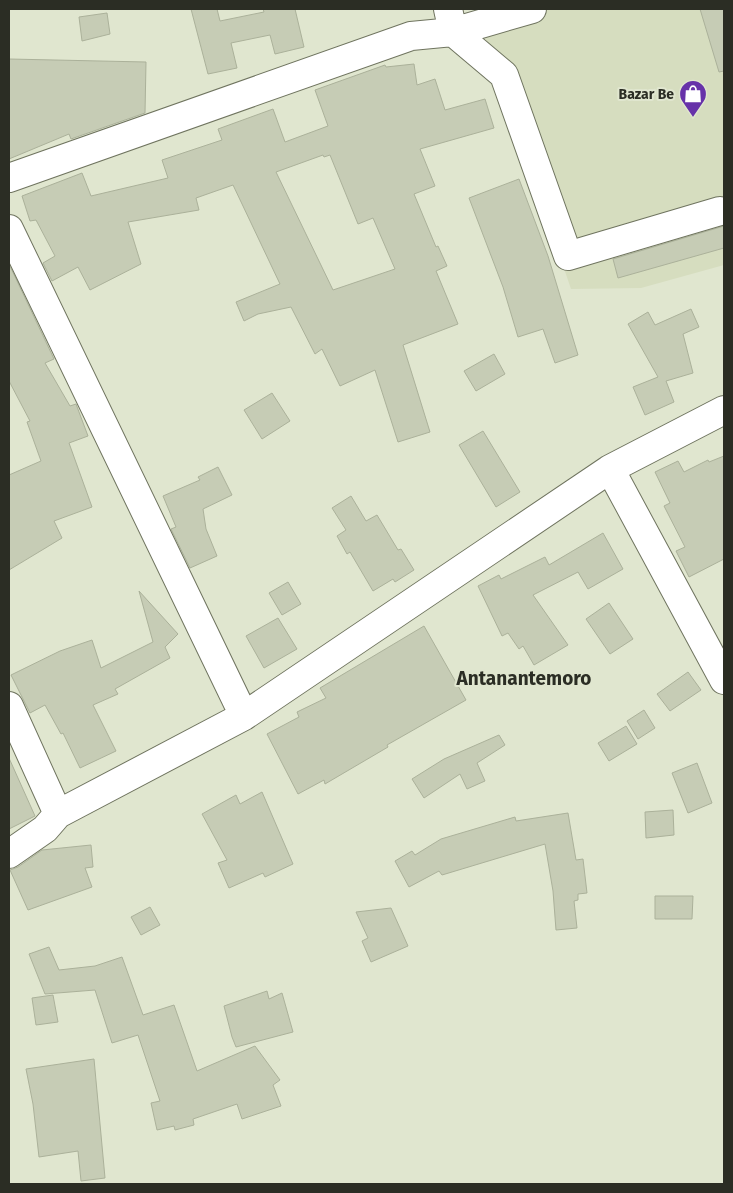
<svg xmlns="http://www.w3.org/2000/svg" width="733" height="1193" viewBox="0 0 733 1193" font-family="'Fira Sans',sans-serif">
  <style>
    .built { fill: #d6ddbf }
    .building { fill: #c6ccb5; stroke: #abb19a; fill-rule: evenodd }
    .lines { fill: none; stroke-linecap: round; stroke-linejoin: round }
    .minor-casing { stroke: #6f745f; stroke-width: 30 }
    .minor { stroke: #fff; stroke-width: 28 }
    .labels { text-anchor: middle; stroke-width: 4; stroke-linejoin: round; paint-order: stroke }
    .poi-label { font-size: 14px; font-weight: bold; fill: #2b2d24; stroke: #e0e6cf; text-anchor: end }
    .district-label { font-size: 19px; font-weight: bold; fill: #2b2d24; stroke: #e0e6cf }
  </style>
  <rect width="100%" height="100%" fill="#e0e6cf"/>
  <path class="built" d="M497,9h227v256l-83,23 -70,1 -86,-252z"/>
  <path class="building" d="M191,9h26l3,12 44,-9 -1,-3h32l9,38 -29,7 -5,-19 -39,8 6,25 -29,6z
    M700,9h24v62l-5,1z
    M107,13l3,21 -28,7 -3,-24z
    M9,59l137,3 -1,51 -74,26 -2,-5 -60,25z
    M414,64l3,21 18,-6 10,31 40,-11 9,29 -74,21 15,37 -21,8 22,53 2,-1 9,20 -11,5 22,53 -55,21 27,87 -32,10 -23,-72 -35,16 -18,-37 -7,5 -24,-47 -33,7 -14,7 -8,-19 44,-18 -47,-99 -37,13 3,12 -71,12 13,42 -51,26 -12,-23 -26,14 -9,-18 12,-7 -19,-36 -6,1 -8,-25 60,-23 9,23 77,-18 -6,-18 60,-20 -4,-11 55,-20 12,33 43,-16 -13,-36 70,-25 1,2zM323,155l1,2 6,-2 28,69 15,-6 22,51 -62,21 -57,-118z
    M519,179l29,77 30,99 -23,8 -12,-34 -25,8 -15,-50 -34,-89z
    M724,226v22l-106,30 -5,-19z
    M9,264l45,95 -9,4 25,43 6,-2 12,32 -19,7 23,64 -38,14 8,17 -53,32v-95l32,-14 -14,-39 3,-1 -21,-40z
    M691,309l8,18 -16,7 10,39 -27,8 8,21 -29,13 -12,-28 25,-10 -30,-53 20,-12 7,13z
    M494,354l11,20 -29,17 -12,-20z
    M272,393l18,28 -28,18 -18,-29z
    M483,431l37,61 -24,15 -37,-62z
    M724,456v103l-35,18 -13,-26 9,-4 -21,-41 6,-3 -15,-31 23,-11 6,11 24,-12 1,2z
    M218,467l14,28 -29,14 3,20 11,27 -27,12 -19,-39 5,-2 -13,-31 37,-16 -2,-3z
    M351,496l15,25 11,-6 21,35 3,-1 13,21 -19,12 -2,-3 -20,12 -23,-39 -3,2 -10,-18 9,-6 -14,-22z
    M603,533l20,36 -35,20 -10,-17 -45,23 35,50 -34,20 -11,-19 -4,3 -11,-16 -6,3 -24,-50 21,-11 2,4 44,-22 4,8z
    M288,582l13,22 -19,11 -13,-22z
    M139,591l39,43 -13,13 5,11 -55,31 3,5 -25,11 23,46 -36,17 -17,-35 -2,1 -16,-29 -15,8 -19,-38 49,-24 32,-11 9,28 52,-26z
    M609,603l24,36 -23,15 -24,-35z
    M278,618l19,31 -33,19 -18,-32z
    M424,626l42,74 -79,45 1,2 -63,37 -1,-4 -26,14 -31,-60 32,-17 -2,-5 29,-14 -6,-10z
    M688,672l13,18 -31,21 -13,-17z
    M644,710l11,18 -17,11 -11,-18z
    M626,726l11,18 -28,17 -11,-18z
    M499,735l6,10 -28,18 8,18 -18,8 -7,-15 -36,24 -12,-19 32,-20z
    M9,758l26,58 -26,13z
    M697,763l15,40 -24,10 -16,-40z
    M262,792l31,72 -28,13 -2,-4 -34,15 -11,-25 9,-3 -25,-46 34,-19 4,9z
    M673,810l1,25 -28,3 -1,-26z
    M568,813l8,47 7,-1 4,34 -9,1v6l-4,1 3,27 -21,2 -3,-39 -8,-47 -103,31 -3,-4 -30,16 -14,-26 17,-10 3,4 26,-16 74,-22 1,4z
    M91,845l2,22 -8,1 7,19 -64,23 -18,-40 8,-3 24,-17z
    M655,896h38l-1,23h-37z
    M150,907l10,18 -19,10 -10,-18z
    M391,908l17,38 -37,16 -9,-21 6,-3 -12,-26z
    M49,947l10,23 36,-4 27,-9 21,58 31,-10 23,66 58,-25 25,34 -7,5 8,21 -39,13 -5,-15 -44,15 1,6 -19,5 -1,-4 -17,4 -6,-27 9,-2 -22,-66 -26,8 -17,-53 -50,4 -16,-40z
    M267,991l2,8 13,-6 11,39 -57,15 -4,-10 -8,-31z
    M53,995l5,27 -22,3 -4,-27z
    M94,1059l11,119 -24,3 -3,-30 -39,6 -6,-53 -7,-35z"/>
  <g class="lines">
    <defs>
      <path id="minor" d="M448,9l5,23 51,43 64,181 152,-45
        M9,178l402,-142 42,-4 79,-23
        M9,229l235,487
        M610,469l114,-59
        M9,706l49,108
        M9,854l36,-25 13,-15 186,-98 366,-247 114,211"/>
    </defs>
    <use href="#minor" class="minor-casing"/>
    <use href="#minor" class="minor"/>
  </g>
  <defs>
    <symbol id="shop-pin" viewBox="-11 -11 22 30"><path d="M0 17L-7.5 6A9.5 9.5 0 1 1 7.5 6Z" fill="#6732a9" stroke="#e0e6cf"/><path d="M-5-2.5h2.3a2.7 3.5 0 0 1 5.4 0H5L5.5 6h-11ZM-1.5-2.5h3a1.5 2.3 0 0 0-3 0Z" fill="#fff"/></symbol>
  </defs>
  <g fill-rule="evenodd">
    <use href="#shop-pin" x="677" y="78" width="32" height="43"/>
  </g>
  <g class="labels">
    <g class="poi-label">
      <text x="674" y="99">Bazar Be</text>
    </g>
    <g class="district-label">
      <text x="524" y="685">Antanantemoro</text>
    </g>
  </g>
  <rect width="733" height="1193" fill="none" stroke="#2b2d24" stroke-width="20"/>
</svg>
